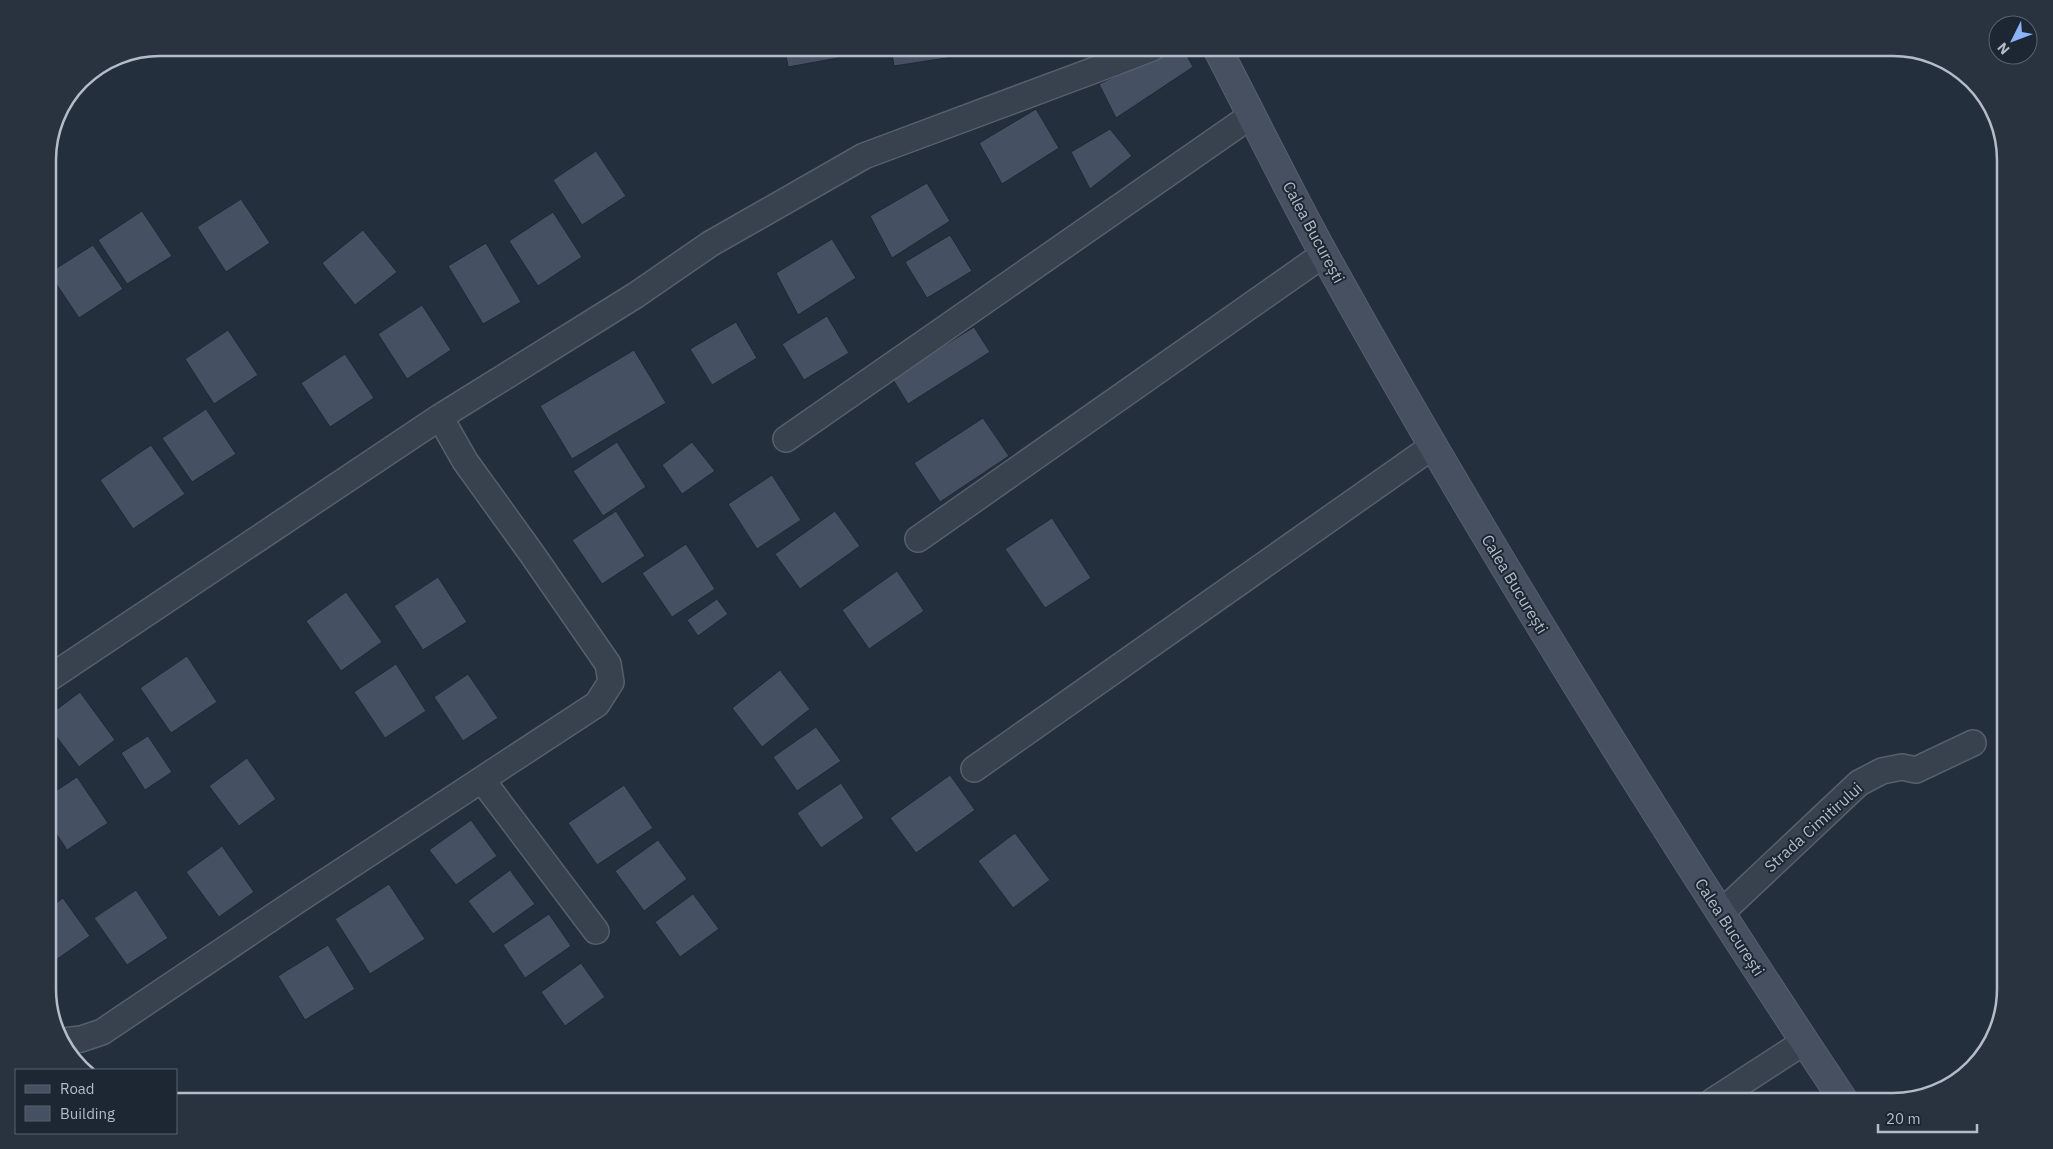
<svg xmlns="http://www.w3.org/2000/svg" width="2053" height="1149" viewBox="0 0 2053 1149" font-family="'IBM Plex Sans',sans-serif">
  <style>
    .building { fill: #455162; stroke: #1f2835 }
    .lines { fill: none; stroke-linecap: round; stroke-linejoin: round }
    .minor-casing { stroke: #565f6c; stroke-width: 28 }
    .secondary-casing { stroke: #565f6c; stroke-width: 30 }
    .minor { stroke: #38414e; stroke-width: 25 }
    .secondary { stroke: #465061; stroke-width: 28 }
    .labels { text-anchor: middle; stroke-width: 4; stroke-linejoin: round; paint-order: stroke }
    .street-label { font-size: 16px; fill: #b4bcc9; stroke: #1d2633 }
    .rim { fill: none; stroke: #b4bcc9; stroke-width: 2.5 }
  </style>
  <rect width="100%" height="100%" fill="#242f3e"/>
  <path class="building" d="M785,48h51l2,10 -50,9z
    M891,48h87l1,5 -85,13z
    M1174,48h9l10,19 -77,51 -17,-34z
    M1036,109l23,39 -57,36 -23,-41z
    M1110,129l22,27 -42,33 -19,-37z
    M596,151l30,45 -44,29 -29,-45z
    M927,183l23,38 -58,37 -22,-42z
    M241,199l29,44 -44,29 -29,-45z
    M142,211l30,45 -45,28 -29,-44z
    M553,212l29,45 -44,29 -29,-45z
    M363,230l34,42 -42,33 -33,-42z
    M950,235l22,36 -45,27 -22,-36z
    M832,239l24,39 -58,37 -22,-42z
    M486,243l35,59 -38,22 -35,-58z
    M93,245l30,44 -44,29 -30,-45z
    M422,305l29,45 -44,29 -29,-45z
    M827,316l22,37 -45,27 -22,-36z
    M736,322l21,36 -45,27 -22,-36z
    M974,327l16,25 -82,52 -16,-26z
    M228,330l30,45 -44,29 -29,-45z
    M634,350l32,53 -94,56 -32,-53z
    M345,354l29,44 -44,29 -29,-44z
    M206,409l30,45 -44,28 -30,-44z
    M983,418l26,38 -69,46 -26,-39z
    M617,442l29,45 -43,29 -30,-45z
    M692,442l23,29 -33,23 -20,-29z
    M151,445l34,49 -52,35 -33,-49z
    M772,475l29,45 -44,29 -29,-45z
    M616,511l29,45 -43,28 -30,-44z
    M835,511l25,35 -60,43 -25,-35z
    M1052,518l39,60 -46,30 -40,-59z
    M686,544l29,45 -43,28 -30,-44z
    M897,571l27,40 -55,38 -27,-39z
    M438,577l29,45 -44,28 -29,-44z
    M346,592l36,50 -41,29 -35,-50z
    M717,599l11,15 -30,22 -11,-16z
    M187,656l30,46 -46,31 -31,-45z
    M396,664l30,47 -41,27 -31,-46z
    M780,670l30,39 -48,38 -30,-39z
    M468,674l30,44 -35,23 -29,-44z
    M80,692l35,48 -36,27 -31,-42v-9z
    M816,727l25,34 -44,30 -24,-34z
    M148,736l24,36 -27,18 -24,-37z
    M247,758l29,41 -37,27 -30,-40z
    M950,775l25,35 -59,43 -26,-35z
    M77,777l31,46 -41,27 -19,-29v-25z
    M841,783l23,35 -43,30 -24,-35z
    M624,785l29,43 -56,37 -29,-42z
    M471,820l26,36 -41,29 -27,-35z
    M1015,833l35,47 -37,28 -35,-47z
    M658,840l29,39 -43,32 -29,-40z
    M222,846l32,46 -35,25 -33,-45z
    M510,870l25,34 -42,30 -25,-33z
    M389,884l36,55 -55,35 -35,-55z
    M136,890l32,48 -41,27 -33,-47z
    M693,894l26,35 -39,28 -25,-35z
    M63,898l27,38 -37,26 -5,-8v-45z
    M549,914l22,32 -46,32 -22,-33z
    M328,945l27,44 -50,31 -27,-44z
    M581,963l24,34 -40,29 -24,-34z"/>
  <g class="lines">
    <defs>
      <path id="minor" d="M786,439l466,-324
        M918,539l406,-285
        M48,679l392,-262
        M974,769l459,-323
        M482,780l114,151
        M1721,913l138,-130 23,-12 20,-4 14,3 57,-27
        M63,1041l18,-2 21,-7 196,-132 299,-196 14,-22 -3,-18 -76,-110 -67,-93 -25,-44 196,-122 74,-51 154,-88 244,-91 44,-17
        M1713,1101l91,-59"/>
      <path id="secondary" d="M1217,48c36,69 70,139 108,208 160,289 336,570 519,845"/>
    </defs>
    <use href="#minor" class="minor-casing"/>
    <use href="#secondary" class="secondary-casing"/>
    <use href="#minor" class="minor"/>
    <use href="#secondary" class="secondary"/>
  </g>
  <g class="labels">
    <g class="street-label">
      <text transform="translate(1314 232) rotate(62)" y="6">Calea București</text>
      <text transform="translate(1515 584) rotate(59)" y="6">Calea București</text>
      <text transform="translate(1813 827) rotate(-42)" y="6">Strada Cimitirului</text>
      <text transform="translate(1730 927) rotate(57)" y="6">Calea București</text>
    </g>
  </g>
  <path d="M0 0H2053V1149H0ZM160 56H1893A104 104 0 0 1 1997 160V989A104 104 0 0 1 1893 1093H160A104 104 0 0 1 56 989V160A104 104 0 0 1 160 56Z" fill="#29323f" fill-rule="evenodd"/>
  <path class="rim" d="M160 56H1893A104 104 0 0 1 1997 160V989A104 104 0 0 1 1893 1093H160A104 104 0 0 1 56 989V160A104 104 0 0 1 160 56Z"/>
  <rect x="15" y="1069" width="162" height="65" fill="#1d2633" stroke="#59626f"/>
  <rect x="25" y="1085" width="25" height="8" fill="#465061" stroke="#59626f"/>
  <text x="60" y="1094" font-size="15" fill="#b4bcc9">Road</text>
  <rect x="25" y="1106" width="25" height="15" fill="#455162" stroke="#59626f"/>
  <text x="60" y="1119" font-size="15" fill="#b4bcc9">Building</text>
  <g transform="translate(2013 40) rotate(228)"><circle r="24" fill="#1d2633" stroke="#59626f"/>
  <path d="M0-4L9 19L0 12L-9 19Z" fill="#8ab4f8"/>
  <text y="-8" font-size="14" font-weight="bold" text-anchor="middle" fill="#b4bcc9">N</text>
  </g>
  <path d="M1878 1124v8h99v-8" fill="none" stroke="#b4bcc9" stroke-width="2.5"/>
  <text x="1886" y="1124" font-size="15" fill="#b4bcc9" stroke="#1d2633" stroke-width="4" paint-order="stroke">20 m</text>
</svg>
